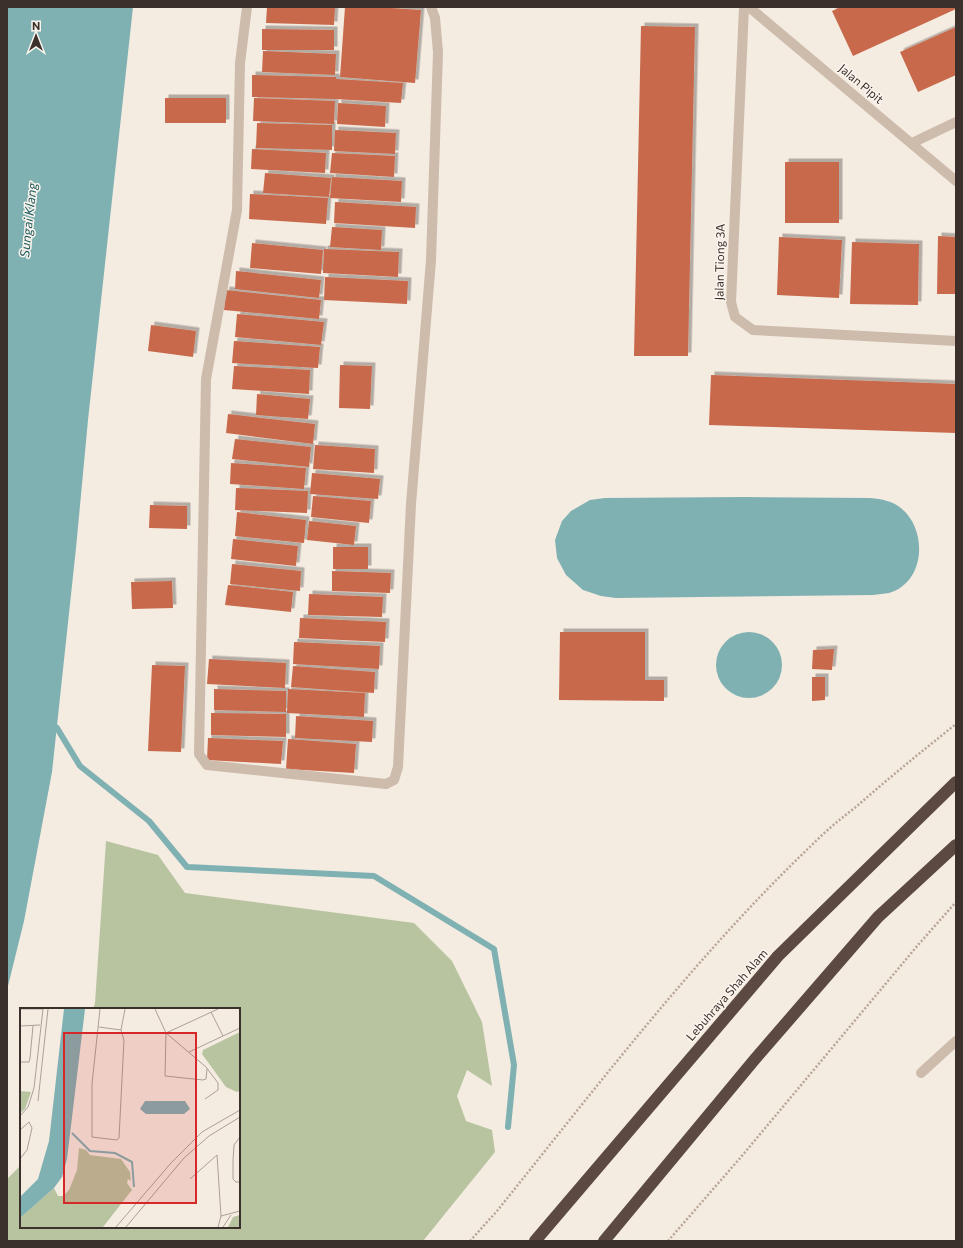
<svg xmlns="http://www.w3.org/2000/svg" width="963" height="1248" viewBox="0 0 963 1248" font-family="Commissioner,sans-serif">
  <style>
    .green { fill: #b8c4a0 }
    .water { fill: #7fb0b2 }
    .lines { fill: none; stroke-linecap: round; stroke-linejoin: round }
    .stream { stroke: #7fb0b2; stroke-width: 6 }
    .building { fill: #c8694b; filter: url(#shadow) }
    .path { stroke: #b9a596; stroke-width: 2.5; stroke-dasharray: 2 2; stroke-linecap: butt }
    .lane { stroke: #cdbbac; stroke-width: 10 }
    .street { stroke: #cdbbac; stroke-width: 10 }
    .highway { stroke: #5c4a42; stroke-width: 12 }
    .labels { text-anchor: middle; stroke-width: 3; stroke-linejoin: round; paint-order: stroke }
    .street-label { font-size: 12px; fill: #3b302b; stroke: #fbf5ee }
    .water-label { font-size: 13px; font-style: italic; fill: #1f5a5e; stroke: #fbf5ee }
    .inset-river { fill: none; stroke: #7fb0b2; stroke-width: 2 }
    .inset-road { fill: none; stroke: #aaa098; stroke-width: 1 }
    .view { fill: #d62828; fill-opacity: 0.15; stroke: #d62828; stroke-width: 2 }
    .inset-edge { fill: none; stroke: #3b302b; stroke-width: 2 }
  </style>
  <defs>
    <filter id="shadow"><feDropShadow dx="3.5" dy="-3.5" stdDeviation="0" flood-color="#0004"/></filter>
  </defs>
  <rect width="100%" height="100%" fill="#f4ebe1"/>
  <path class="green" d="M106,841l52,14 27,38 229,30 38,38 30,61 10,64 -25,-16 -10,26 9,25 26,9 3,22 -72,89h-416v-62l14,-14v62h218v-218h-146l2,-6z"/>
  <path class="water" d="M7,7h126l-45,413 -12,128 -24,224 -28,149 -17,69z
    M746,497l124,1c12,1 23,3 32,11 26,22 23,74 -13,84 -5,1 -11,1 -16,2l-257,3 -15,-2 -18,-6 -17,-15 -9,-17 -2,-18 7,-19 9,-10 19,-11 15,-2z
    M716 665a33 33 0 1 1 66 0a33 33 0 1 1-66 0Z"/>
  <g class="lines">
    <path class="stream" d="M50,723l7,5 23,38 69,55 38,46 187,9 120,73 20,116 -6,62"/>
  </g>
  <path class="building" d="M267,7h68l-1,18 -68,-2z
    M345,7h30l46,3 -6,73 -75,-6z
    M841,7h115v2l-103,47 -21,-45z
    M641,26l54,1 -7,329h-54z
    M956,27v48l-38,17 -18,-40z
    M262,29l72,1v20h-72z
    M263,51l73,3 -1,21 -73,-3z
    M252,75l84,2v2l67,4 -2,20 -66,-4 -83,-2z
    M165,98h61v25h-61z
    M254,98l81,3 -1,23 -81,-3z
    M338,103l48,3 -1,21 -48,-3z
    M257,123l75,2v25l-76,-2z
    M335,130l61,3 -1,21 -61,-3z
    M252,149l74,4 -1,20 -74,-4z
    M332,153l63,3 -1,21 -64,-4z
    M785,162h54v61h-54z
    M265,173l66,5 -2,19 -66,-4z
    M332,177l70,4 -1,21 -71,-4z
    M250,194l78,4 -2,26 -77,-5z
    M335,202l81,5 -1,21 -81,-5z
    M332,227l50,3 -1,20 -51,-3z
    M938,236l18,1v57h-19z
    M779,237l63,3 -3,58 -62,-3z
    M852,242l67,2 -1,61 -68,-1z
    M252,243l71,7 -2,24 -71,-6z
    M324,249l75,3 -1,25 -75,-4z
    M236,271l85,9 -2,18 -84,-9z
    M325,277l83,4 -1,23 -83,-4z
    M226,290l95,10 -2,19 -95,-9z
    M237,314l87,8 -3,23 -86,-8z
    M151,325l45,6 -3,26 -45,-6z
    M234,341l86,6 -2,21 -86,-5z
    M340,365l32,1 -2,43 -31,-1z
    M234,366l76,4 -1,24 -77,-5z
    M711,375l245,9v49l-247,-8z
    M257,394l53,5 -2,20 -52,-4z
    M228,414l87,10 -2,20 -87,-11z
    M235,439l76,8 -2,20 -77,-8z
    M315,445l60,4 -1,24 -61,-4z
    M231,463l75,5 -2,21 -74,-5z
    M312,473l68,6 -2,20 -68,-5z
    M236,488l72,3 -1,22 -72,-3z
    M313,496l58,5 -2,22 -58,-6z
    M150,505l37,1v23l-38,-1z
    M237,512l69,8 -2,23 -69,-7z
    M309,521l47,5 -2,19 -47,-5z
    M233,539l65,7 -2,20 -65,-7z
    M333,547h35v22h-35z
    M232,564l69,7 -1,20 -70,-7z
    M332,571l59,2 -1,20 -58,-2z
    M172,581l1,27 -41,1 -1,-27z
    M228,585l65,7 -2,20 -66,-7z
    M309,594l74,3 -1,20 -74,-2z
    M300,618l86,4 -1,20 -86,-4z
    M560,632h85v48h19v21l-105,-1z
    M294,642l86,4 -1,23 -86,-5z
    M834,649l-2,21 -20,-1 1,-19z
    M209,659l77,4 -1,25 -78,-4z
    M152,665l33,1 -4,86 -33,-1z
    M293,666l82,6 -1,21 -83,-6z
    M812,677h13v23l-13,1z
    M214,689l72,2v21l-72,-2z
    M288,689l77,4 -1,24 -77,-4z
    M211,713l75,1v23l-75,-2z
    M296,716l77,5 -1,21 -77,-4z
    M208,738l75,3 -2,23 -74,-4z
    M288,739l68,5 -2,29 -68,-4z"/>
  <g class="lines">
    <path class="path" d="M470,1241l27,-30c102,-127 201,-258 319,-370 13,-13 27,-24 41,-35 32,-28 65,-55 99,-82
      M668,1241l73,-84 177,-212 38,-43"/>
    <path class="lane" d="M921,1073l35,-32"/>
    <path class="street" d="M247,7l-7,56 -3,147 -31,169 -7,375 8,11 179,19 8,-4 4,-13 13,-263 20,-244 7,-208 -3,-34 -4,-11
      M744,7l-13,295 4,15 18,13 203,11
      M749,7l207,174
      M912,143l44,-21"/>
    <path class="highway" d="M535,1241l243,-285 178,-174
      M604,1241l151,-182 123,-142 78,-72"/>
  </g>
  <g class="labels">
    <g class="street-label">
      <text transform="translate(861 84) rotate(40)" y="4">Jalan Pipit</text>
      <text transform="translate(720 262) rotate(-89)" y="4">Jalan Tiong 3A</text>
      <text transform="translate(727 995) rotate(-49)" y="4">Lebuhraya Shah Alam</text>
    </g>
    <g class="water-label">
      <text transform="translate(28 220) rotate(-84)" y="5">Sungai Klang</text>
    </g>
  </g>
  <g transform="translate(20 1008)">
    <rect width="220" height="220" fill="#f4ebe1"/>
    <path d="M220,24v59l-3,1 -11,-5 -24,-33 1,-4zM0,83l11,1 -6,17 -5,4zM59,140l7,2 4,5 31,4 9,13 1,9 -3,-2 -1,4 5,7 -29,37h-83v-9l34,-30 4,8h5l6,-6 8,-20zM220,207v12h-12l5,-10z" fill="#b8c4a0"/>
    <path d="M44,1h21l-18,150 -5,18 -8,11 -34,30v-21l18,-18 11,-38zM125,93h40l5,8 -6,5h-38l-6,-5z" fill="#7fb0b2"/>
    <path class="inset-river" d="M52,125l18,18 25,2 17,9 2,25"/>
    <path class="inset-road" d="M0,1h23M80,1l-8,75v53l25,3 2,-2 5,-98 -3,-10M135,1l11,24 40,34 12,16v7l-13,9M191,4l12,24M0,18l20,-1M79,19l22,3 4,-21M146,25l-1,43 38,4 3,-1 1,-10M146,25l52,-24M169,44l51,-24M0,54h9l1,-4 3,-32M18,93l10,-92M0,108l8,-9 6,-19 9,-79M0,122l9,-8 3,6 -5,22 -7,9M220,129l-6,8 -1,16v18l3,3h4M197,147l4,61M170,171l27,-24M96,219l55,-64 31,-31 38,-22M106,219l58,-69 25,-22 31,-19M198,219l3,-11 19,-5M203,219l8,-12"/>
    <path class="view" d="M44,25h132v170h-132z"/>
    <rect width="220" height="220" class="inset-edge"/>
  </g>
  <rect width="963" height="1248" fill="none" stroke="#3b302b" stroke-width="16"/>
  <g transform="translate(36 36)" stroke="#fbf5ee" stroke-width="3" paint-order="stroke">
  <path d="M0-3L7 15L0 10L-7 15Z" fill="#3b302b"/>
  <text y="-6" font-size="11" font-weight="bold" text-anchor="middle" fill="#3b302b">N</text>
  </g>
</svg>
